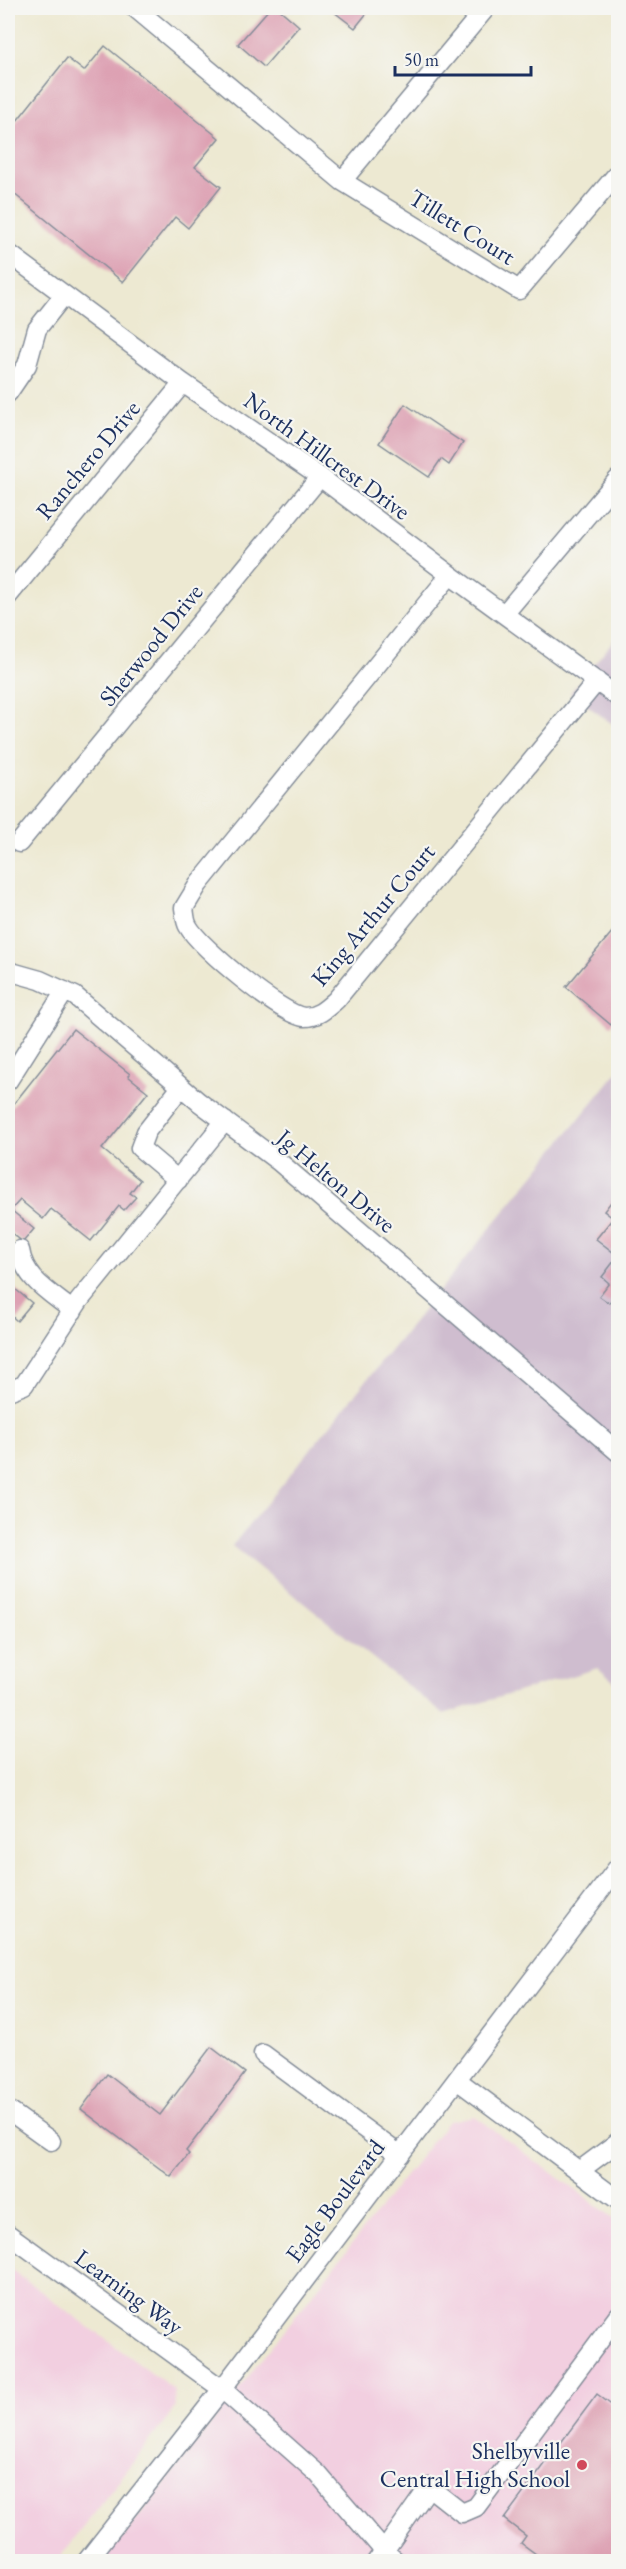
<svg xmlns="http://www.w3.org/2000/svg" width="626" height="2569" viewBox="0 0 626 2569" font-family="'EB Garamond',serif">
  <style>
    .built { fill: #f2cfe0 }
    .industrial { fill: #cfbdcf }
    .building { fill: #dda1b3 }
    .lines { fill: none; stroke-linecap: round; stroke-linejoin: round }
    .minor-casing { stroke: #848c98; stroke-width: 21 }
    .minor { stroke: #fff; stroke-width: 18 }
    .poi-dot { fill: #d1495b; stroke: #f6f6f2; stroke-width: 2 }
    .labels { text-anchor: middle; stroke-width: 4.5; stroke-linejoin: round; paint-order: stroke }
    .street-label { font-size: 24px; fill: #1b2f5e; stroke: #f6f6f2 }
    .poi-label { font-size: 24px; fill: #1b2f5e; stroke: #f6f6f2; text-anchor: end }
  </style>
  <rect width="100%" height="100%" fill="#f6f6f2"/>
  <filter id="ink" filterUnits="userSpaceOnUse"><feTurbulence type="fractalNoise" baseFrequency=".0167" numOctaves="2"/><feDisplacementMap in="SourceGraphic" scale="12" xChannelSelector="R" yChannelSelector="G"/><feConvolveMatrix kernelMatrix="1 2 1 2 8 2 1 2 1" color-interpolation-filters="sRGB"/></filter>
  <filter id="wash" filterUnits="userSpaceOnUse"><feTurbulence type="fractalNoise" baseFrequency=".008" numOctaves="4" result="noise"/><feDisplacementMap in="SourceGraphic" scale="24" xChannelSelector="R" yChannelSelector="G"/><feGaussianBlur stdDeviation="1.35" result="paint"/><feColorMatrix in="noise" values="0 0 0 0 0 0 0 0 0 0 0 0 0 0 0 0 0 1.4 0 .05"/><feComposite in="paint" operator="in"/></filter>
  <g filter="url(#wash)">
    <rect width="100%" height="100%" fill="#ede9d2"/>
    <path class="built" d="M474,2116l144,105v340l-515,1 345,-441z
      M8,2267l166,123 1,18 -118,153h-49z"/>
    <path class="industrial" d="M618,635v93l-48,-35z
      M618,1071v614l-20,-17 -155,46 -211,-168z"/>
    <g id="blocks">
      <path class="building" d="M270,8h8l21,18 -35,41 -26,-23z
        M329,8h42l-16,20z
        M105,46l114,92 -24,29 26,20 -33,41 -13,-11 -52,65 -115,-93v-57l59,-74 17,13z
        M405,404l58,39 -14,22 -8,-6 -12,18 -50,-34z
        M618,925v92l-7,8 -45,-38z
        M73,1029l57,45 -2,2 20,16 -46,57 38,31 -10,13 6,4 -12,13 -5,-4 -28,35 -40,-32 -8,10 -23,-19 -9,10 23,19 -11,13 -13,-10 -2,4v-125z
        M618,1193v98l-9,12 -10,-7 10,-13 -7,-6 16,-21 -22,-17 17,-21 -9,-7z
        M8,1283l24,20 -15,18 -9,-8z
        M211,2047l34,26 -59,78 3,3 -18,23 -90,-68 26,-35 53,41z
        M597,2394l21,16v152h-51l-5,-4 -3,4h-12l-26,-19 5,-7 -22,-17z"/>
    </g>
  </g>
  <g filter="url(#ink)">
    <use href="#blocks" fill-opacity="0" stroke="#848c98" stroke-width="1.5"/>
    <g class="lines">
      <defs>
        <path id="minor" d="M135,8l207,173 177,109 99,-117
          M342,181l144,-173
          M8,253l175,130 137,94 130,98 168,122
          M8,393l19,-28 10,-36 27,-34
          M450,575l-252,310 -14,23c1,5 1,13 4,18 11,21 94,89 116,91 14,0 23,-9 32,-17l261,-319
          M8,596l175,-213
          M505,613l113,-134
          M19,843l301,-366
          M8,971l32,9 35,16 124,106 79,59 340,291
          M8,1081l57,-90
          M178,1180l-38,-32 6,-16 35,-45
          M20,1250c4,29 31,43 53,61
          M8,1391l16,-6 55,-84 146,-180
          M263,2054l137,101
          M457,2080l161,120
          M8,2110l43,31
          M579,2171l39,-29
          M8,2234l214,155 96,85 66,77 -8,11
          M86,2562l136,-173 396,-522
          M397,2562l-13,-11 45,-64 33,26 14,-6 142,-191"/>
      </defs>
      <use href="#minor" class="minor-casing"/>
      <use href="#minor" class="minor"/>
    </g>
  </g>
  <circle class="poi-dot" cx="582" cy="2465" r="6"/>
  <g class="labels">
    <g class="street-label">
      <text transform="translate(462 227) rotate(32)" y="8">Tillett Court</text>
      <text transform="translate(327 456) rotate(36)" y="8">North Hillcrest Drive</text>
      <text transform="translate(88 460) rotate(-50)" y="8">Ranchero Drive</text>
      <text transform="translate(151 645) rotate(-51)" y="8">Sherwood Drive</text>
      <text transform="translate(373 915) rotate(-50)" y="8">King Arthur Court</text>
      <text transform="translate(336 1181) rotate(40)" y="8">Jg Helton Drive</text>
      <text transform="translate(335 2201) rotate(-53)" y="8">Eagle Boulevard</text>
      <text transform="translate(129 2292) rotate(36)" y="8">Learning Way</text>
    </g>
    <g class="poi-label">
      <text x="570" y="2459">Shelbyville<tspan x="570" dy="28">Central High School</tspan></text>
    </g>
  </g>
  <rect width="626" height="2569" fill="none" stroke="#f6f6f2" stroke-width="30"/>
  <path d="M395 66v9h136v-9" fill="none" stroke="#1b2f5e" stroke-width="3"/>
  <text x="404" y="66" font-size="18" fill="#1b2f5e" stroke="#f6f6f2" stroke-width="4.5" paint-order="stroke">50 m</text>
</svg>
